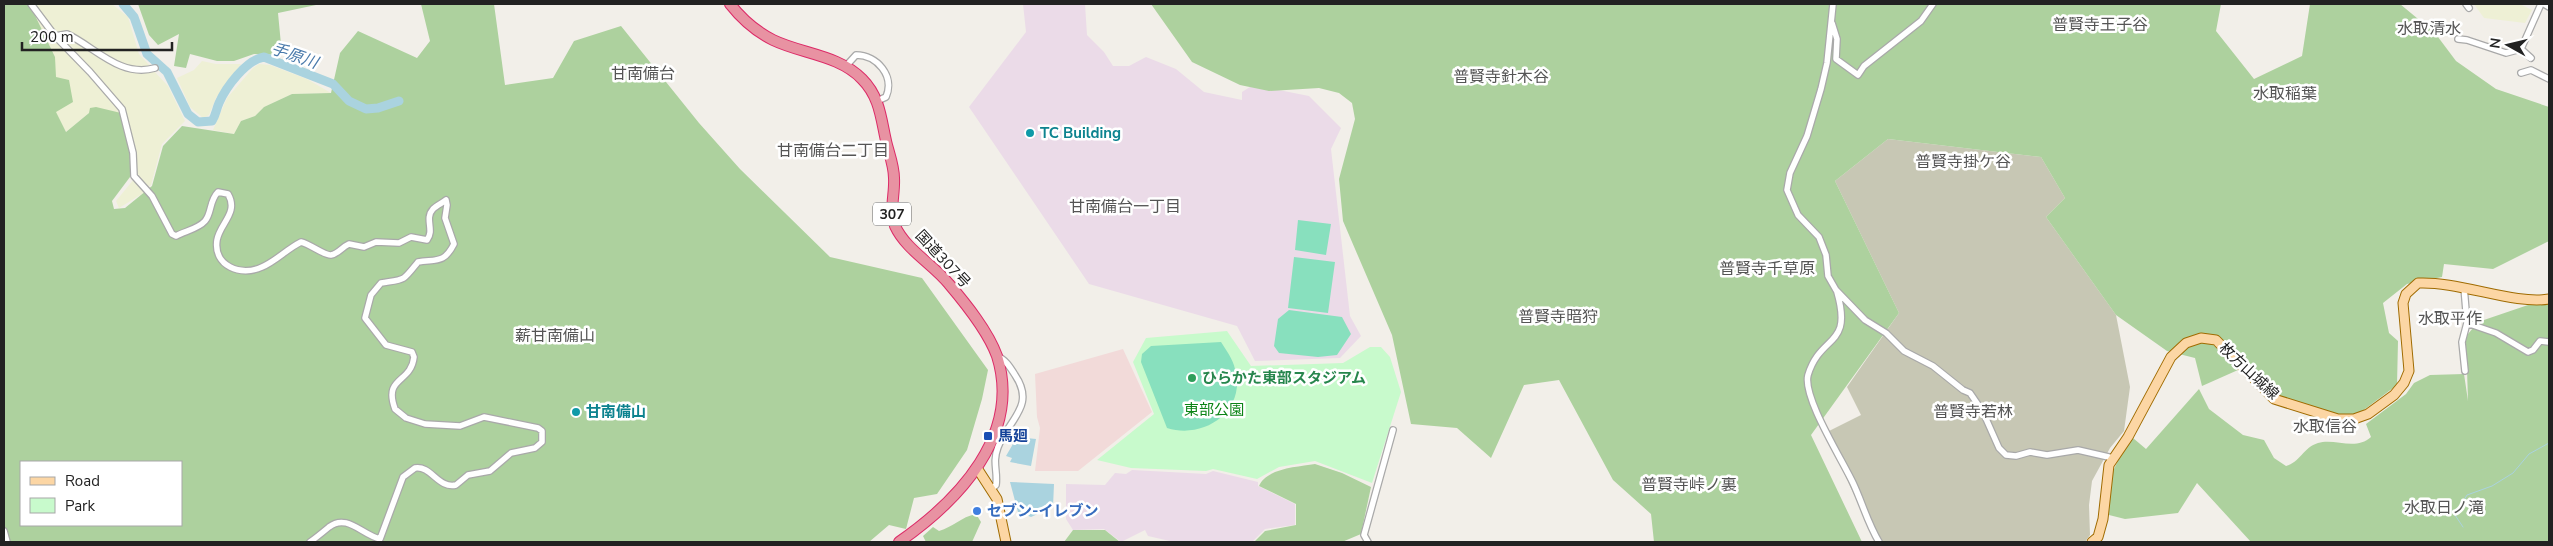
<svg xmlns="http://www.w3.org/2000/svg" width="2553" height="546" viewBox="0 0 2553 546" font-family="'Nunito Sans','Noto Sans JP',sans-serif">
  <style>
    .commercial { fill: #f2dad9 }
    .industrial { fill: #ebdbe8 }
    .construction { fill: #c7c7b4 }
    .farmland { fill: #eef0d5 }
    .forest { fill: #add19e; fill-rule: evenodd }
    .park { fill: #c8facc }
    .pitch { fill: #88e0be }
    .water { fill: #aad3df }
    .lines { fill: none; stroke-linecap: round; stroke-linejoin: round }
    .stream { stroke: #aad3df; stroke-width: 1 }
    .river { stroke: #aad3df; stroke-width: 9 }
    .street-casing { stroke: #a9a9a9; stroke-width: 8 }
    .primary-casing { stroke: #a06b00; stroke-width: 11 }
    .highway-casing { stroke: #dc2a67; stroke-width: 12 }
    .street { stroke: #fff; stroke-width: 5.5 }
    .primary { stroke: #fcd6a4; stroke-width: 9 }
    .highway { stroke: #e892a2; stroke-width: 10 }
    .culture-dot { fill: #0f9aa8; stroke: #fff; stroke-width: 2 }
    .leisure-dot { fill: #2e9e5b; stroke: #fff; stroke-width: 2 }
    .transit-dot { fill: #1a4fb4; stroke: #fff; stroke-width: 2 }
    .shop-dot { fill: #3f7fe0; stroke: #fff; stroke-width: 2 }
    .labels { text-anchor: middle; stroke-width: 5; stroke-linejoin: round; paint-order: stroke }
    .shield { fill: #fff; stroke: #646464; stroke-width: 1 }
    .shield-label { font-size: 14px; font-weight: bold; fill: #222 }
    .culture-label { font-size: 15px; font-weight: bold; fill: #0d838f; stroke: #fff; text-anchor: start }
    .street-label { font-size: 15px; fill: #222; stroke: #fff }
    .leisure-label { font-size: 15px; font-weight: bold; fill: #27864d; stroke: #fff; text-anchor: start }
    .park-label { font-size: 15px; fill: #0c8416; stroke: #fff }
    .transit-label { font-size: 15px; font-weight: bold; fill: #164399; stroke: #fff; text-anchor: start }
    .shop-label { font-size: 15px; font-weight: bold; fill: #366cbe; stroke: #fff; text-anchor: start }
    .neighbourhood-label { font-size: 16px; fill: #555; stroke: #fff }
    .water-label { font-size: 16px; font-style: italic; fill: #4a7aab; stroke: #fff }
  </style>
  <rect width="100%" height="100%" fill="#f2efe9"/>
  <path class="commercial" d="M1123,349l29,63 -74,59h-43l5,-43 -3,-11 -2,-43z"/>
  <path class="industrial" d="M1023,4h62l2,31 17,17 9,14h16l17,-9 30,12 28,23 38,8v-8l11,-7 56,11 32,32 -10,21 19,167 11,20 -21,22 -85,3 -18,-35 -148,-42 -120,-177 57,-75z
    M1132,470l74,4 7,-3 45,11v4l37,18v21l-30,4 -13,13h-78l-26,-6 -3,-6 -24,12 -17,-13 -31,1 -7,-11v-35l39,1 10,-12 11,1z"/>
  <path class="construction" d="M1888,139l153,18 24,41 -19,19 70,98 14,72 -6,44 -14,17 -18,33 -3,24 1,30 -5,7h-208l-2,-3 -50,-106 36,-18 -14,-28 52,-74 -64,-132z"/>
  <path class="farmland" d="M33,4h79l16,13 11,37 12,13h-17l-28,-10 -38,-25 -13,1z
    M2474,4h46l12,6 -7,13 -41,-5z
    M30,5l38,50 15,11 29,33 9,14h-32l-23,19 -11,-20v-55z
    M68,36l67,36 19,-1 14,15 17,35 -23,23 -11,41 -3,2 -11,-14 -1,-21 -12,-45 -65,-69z
    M202,61l14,3h25l-25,34 -7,17 -6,3 -13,-11 -13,-29 17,-8z
    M259,64l11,1 37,14 24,14 -39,1 -28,13 -9,9 -14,5 -7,13 -21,-4 14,-32 26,-30z
    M134,179l11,13 -26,16 -3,-7z"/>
  <path class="forest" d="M4,4l26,1 25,52 1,20 13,3 4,22 -17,10 10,20 23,-19 1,-5 6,-1 25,6 11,51 -2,13 -18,24 2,8 11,-1 27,-22 11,-40 19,-20 52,8 7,-13 14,-5 9,-9 28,-13 39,-1 9,-40 18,-22 59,27 13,-17 -9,-37h73l11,81 48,-7 21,-37 47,-15 78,97 41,46 90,88 92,21 66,92 -6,29 -15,51 -30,44 -23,4 -8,31 -17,-4 -20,17h-865zM21,462h160v63h-160z
    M138,4h178v1l-38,8 4,42 -28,-1 -20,7h-17l-27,-7 -4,14 -12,-2 5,-32 -21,11 -9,-10z
    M1151,4h1070l-5,27 38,48 48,-23 8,-52h90l35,29 21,28 40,28 53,18v134l-56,28 -49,-5 -2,13 -35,7 -24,19 6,30 9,8 -1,44 -48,36 -72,-25 -30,-30 -45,20 -7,-28 -28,-7 -51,-36 -70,-98 19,-19 -24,-41 -153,-18 -53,42 64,132 -88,122 51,107h-208l-3,-28 -38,-34 -54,-100 -35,5 -33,73 -34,-30 -46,-4 -19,-89 -49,-114 -4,-42 16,-60 -3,-16 -13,-10 -20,-5 -50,3 -29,-6 -48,-23z
    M2549,298v244h-298l-54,-59 -19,30 -53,6 -16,-4 -3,-29 18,-38 9,-10 13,11 53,-60 10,20 34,26 21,5 10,18 12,8c13,-3 18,-19 32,-23 17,-5 38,8 53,-6l-5,-13 40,-30 8,-11 16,-8 34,-1 4,27 -1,-32 -4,-29 15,-18z
    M1315,464l27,9 29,14 -10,47 -19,8h-88l11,-11 31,-6v-21l-37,-18c8,-18 38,-19 56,-22z
    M976,514l5,8 -9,20h-46l-3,-6 10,-9 6,4c14,-4 22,-14 37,-17z
    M1073,530h32l15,12h-56z"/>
  <path class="park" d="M1227,331l24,35 92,-3 27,-16h11l9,10 11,35 -29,91 -57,-22 -36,6 -22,12 -44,-10 -7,2 -75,-3 -34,-8 57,-46 -21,-52 13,-24z"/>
  <path class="pitch" d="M1298,220l33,4 -5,31 -31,-5z
    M1294,257l41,5 -7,51 -40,-5z
    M1289,310l53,7 9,17 -14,21 -19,2 -39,-4 -5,-7 4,-27z
    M1221,342c5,8 12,17 14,27 12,41 -30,71 -68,59l-26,-66 1,-8 9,-8z"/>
  <path class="water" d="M1017,437l19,2 -5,27 -21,-4 2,-4 -6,-2z
    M1010,482l44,2 -1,23 -22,10 -13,-5z"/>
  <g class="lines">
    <path class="stream" d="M2463,527l-8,-12 12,-20 25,-9 21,-13 16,-19 20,-11"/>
    <path class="river" d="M123,4l11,13 13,37 20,18 21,42 10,8 14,-1c4,-6 4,-11 7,-18 7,-16 27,-43 45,-46l69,27 16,17 17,8 12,-1 21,-7"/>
    <defs>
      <path id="street" d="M31,4l24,32 35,36 32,37 11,44 1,23 18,20 20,38 4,2c9,-5 22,-7 29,-15 7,-8 4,-20 13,-29l10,2c11,19 -8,29 -11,46 -4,26 24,37 45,27 14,-6 25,-18 39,-25 9,2 24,14 30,13 7,-1 11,-8 18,-11l15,3 12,-5 23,1 12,-6 16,3c8,-10 -3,-21 6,-31 3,-3 9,-6 13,-9l1,5 -2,13 9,26c-10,20 -18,15 -36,18 -16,20 -12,17 -37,21l-10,12 -6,23 21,27 26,7 2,5c-3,27 -31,19 -19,52l11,9 19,6 35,2 24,-9 54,11 4,3v11l-7,6 -24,5 -21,18 -22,4 -12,10c-18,4 -25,-20 -41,-17l-12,9 -23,62c-18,-4 -33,-26 -51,-12 -6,5 -12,10 -19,15
        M1833,4l-6,59 -6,26 -14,47 -17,37 -3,17 11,25 21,22 7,18 2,21 8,14 29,30 21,13 18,18 29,15 30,24 7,3 13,19 16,36 7,7 10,1 14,-4 17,3 31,-5 35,8
        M2466,4l3,4
        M2544,4l5,3
        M1832,23l5,16 -1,20 22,16 6,-9 57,-45 12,-17
        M55,36l12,-2c28,13 53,44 88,34
        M2458,39l9,1 39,13 15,-4 20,-45
        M2521,49l10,9
        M846,66l10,-11c21,0 39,21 30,42l-9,4
        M2521,73l10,-3 18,9
        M2464,287l3,36 -5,19 3,29
        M1837,292c16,56 -16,41 -29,83 -6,22 35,86 45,108 9,19 15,41 26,59
        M2467,323l29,10 32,19 5,-2 7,-9 9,1
        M992,489l4,-4c2,-14 -4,-22 2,-38 11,-28 38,-41 17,-72 -5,-8 -10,-16 -18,-19
        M4,531l3,11
        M1368,542l-4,-7 29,-105"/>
      <path id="primary" d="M977,468l20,31 9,43
        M2092,542l6,-5 5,-18 6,-54 19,-28 43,-80 15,-14 15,-5 15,2 58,59 64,20h16l14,-5 26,-19 10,-12 5,-12 -6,-68 3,-9 12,-11c41,-2 96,22 131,16"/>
      <path id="highway" d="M730,4c11,14 27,28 43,36 29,14 66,15 89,39 19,19 19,42 25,66 3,11 7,22 7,33 1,16 -5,32 1,48 11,24 38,38 54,58 17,20 39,47 48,72 25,79 -39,145 -98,186"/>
    </defs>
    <use href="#street" class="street-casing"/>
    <use href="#primary" class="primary-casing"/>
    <use href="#highway" class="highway-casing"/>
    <use href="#street" class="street"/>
    <use href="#primary" class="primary"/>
    <use href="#highway" class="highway"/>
  </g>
  <g class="culture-dot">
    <circle cx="1030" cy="133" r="5"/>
    <circle cx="576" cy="412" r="5"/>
  </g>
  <circle class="leisure-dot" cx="1192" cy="378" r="5"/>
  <rect class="transit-dot" x="983" y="431" width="10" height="10" rx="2.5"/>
  <circle class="shop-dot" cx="977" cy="511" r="5"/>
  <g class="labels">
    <rect class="shield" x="873" y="202.5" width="38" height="23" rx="4"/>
    <g class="shield-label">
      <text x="892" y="219">307</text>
    </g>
    <g class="culture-label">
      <text x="1040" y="138">TC Building</text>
      <text x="586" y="417">甘南備山</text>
    </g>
    <g class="street-label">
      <text transform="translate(943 259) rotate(47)" y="5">国道307号</text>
      <text transform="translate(2249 371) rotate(43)" y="5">枚方山城線</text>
    </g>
    <g class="leisure-label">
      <text x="1202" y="383">ひらかた東部スタジアム</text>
    </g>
    <g class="park-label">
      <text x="1214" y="415">東部公園</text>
    </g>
    <g class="transit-label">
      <text x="998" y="441">馬廻</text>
    </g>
    <g class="shop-label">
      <text x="987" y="516">セブン-イレブン</text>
    </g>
    <g class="neighbourhood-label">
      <text x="2100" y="30">普賢寺王子谷</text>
      <text x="2429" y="34">水取清水</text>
      <text x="643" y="79">甘南備台</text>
      <text x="1501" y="82">普賢寺針木谷</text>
      <text x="2285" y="99">水取稲葉</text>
      <text x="833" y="156">甘南備台二丁目</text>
      <text x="1963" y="167">普賢寺掛ケ谷</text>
      <text x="1125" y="212">甘南備台一丁目</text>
      <text x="1767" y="274">普賢寺千草原</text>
      <text x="1558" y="322">普賢寺暗狩</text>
      <text x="2450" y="324">水取平作</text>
      <text x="555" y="341">薪甘南備山</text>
      <text x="1973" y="417">普賢寺若林</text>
      <text x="2325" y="432">水取信谷</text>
      <text x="1689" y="490">普賢寺峠ノ裏</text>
      <text x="2444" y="513">水取日ノ滝</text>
    </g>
    <g class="water-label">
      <text transform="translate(295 55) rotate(19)" y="6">手原川</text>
    </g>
  </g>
  <rect width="2553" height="546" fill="none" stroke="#222222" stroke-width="10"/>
  <rect x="20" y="461" width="162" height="65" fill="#ffffff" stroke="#a7a7a7"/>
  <rect x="30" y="477" width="25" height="8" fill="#fcd6a4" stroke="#a7a7a7"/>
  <text x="65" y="486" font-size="15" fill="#222222">Road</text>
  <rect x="30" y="498" width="25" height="15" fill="#c8facc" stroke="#a7a7a7"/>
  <text x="65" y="511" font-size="15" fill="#222222">Park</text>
  <g transform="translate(2508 45) rotate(278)" stroke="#ffffff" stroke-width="4" paint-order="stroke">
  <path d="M0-4L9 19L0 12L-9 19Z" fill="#222222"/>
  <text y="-8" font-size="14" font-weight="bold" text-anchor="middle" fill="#222222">N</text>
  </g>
  <path d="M22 42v8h150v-8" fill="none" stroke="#222222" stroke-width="2.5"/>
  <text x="30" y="42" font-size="15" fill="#222222" stroke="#ffffff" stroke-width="4" paint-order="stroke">200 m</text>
</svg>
